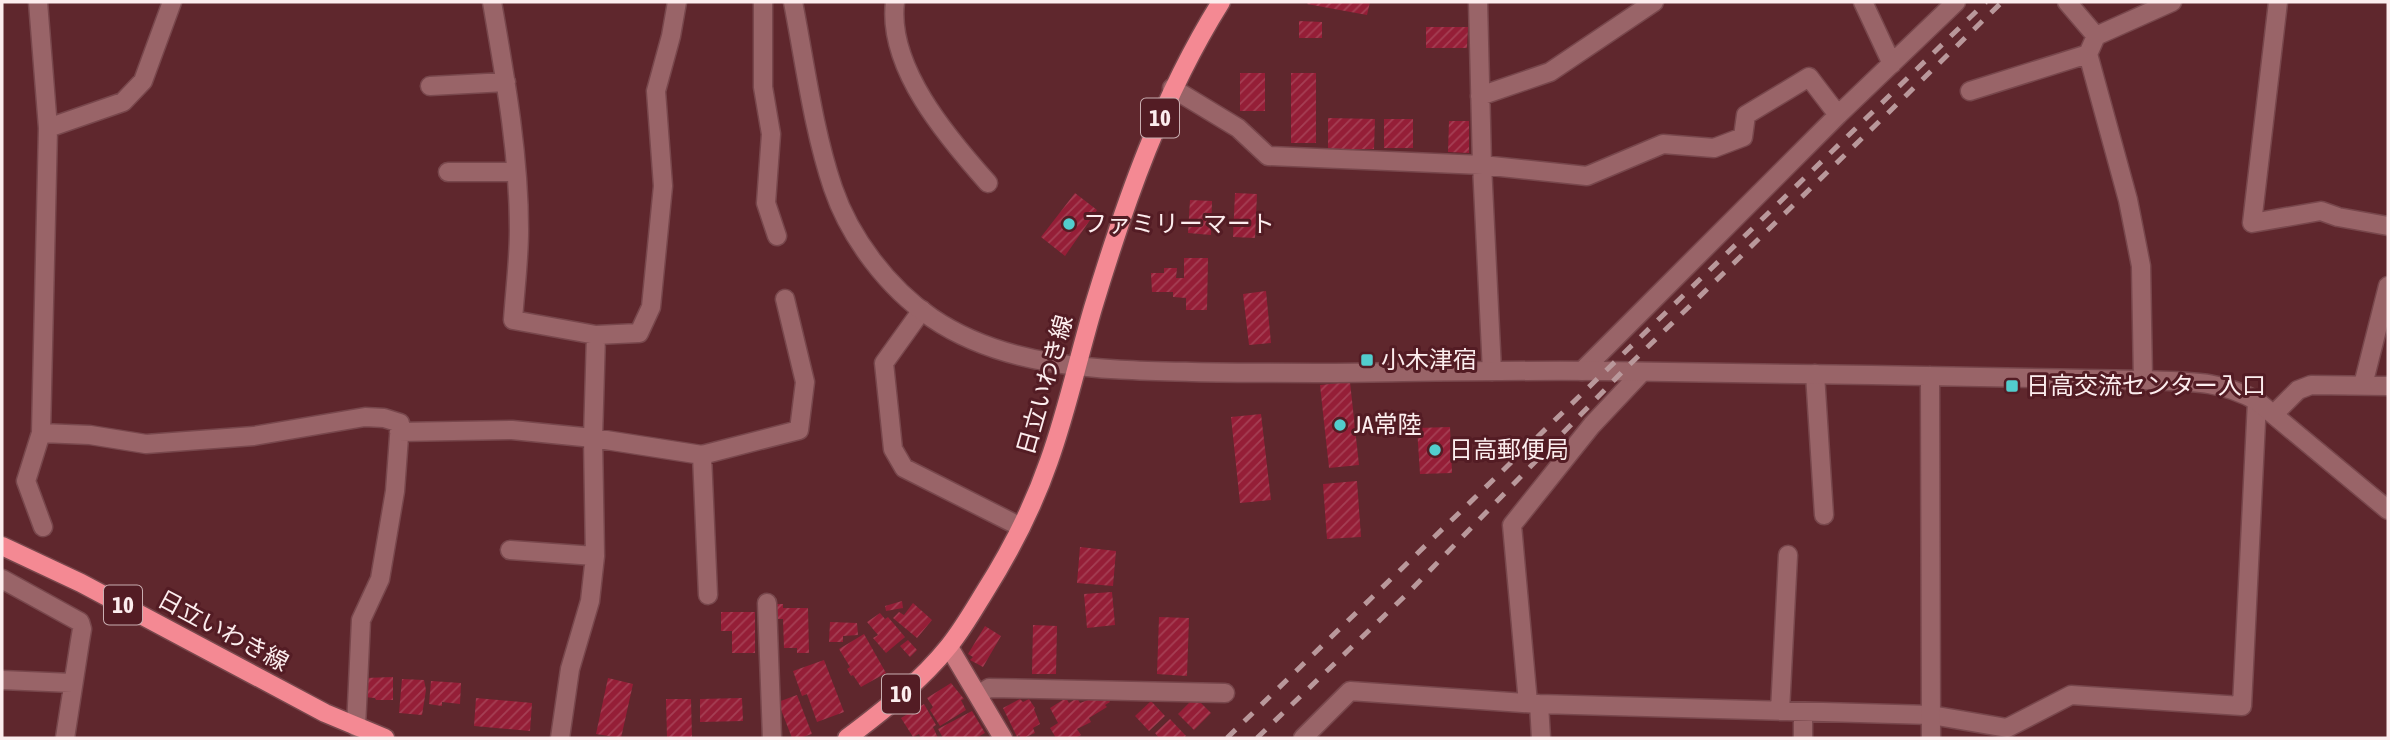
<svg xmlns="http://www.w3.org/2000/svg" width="2390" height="740" viewBox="0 0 2390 740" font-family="'Asap Condensed','Noto Sans JP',sans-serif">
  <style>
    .building { fill: url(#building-hatch) }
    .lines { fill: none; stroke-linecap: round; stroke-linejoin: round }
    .minor-casing { stroke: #78474c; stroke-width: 21 }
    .tertiary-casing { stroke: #78474c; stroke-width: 21 }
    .secondary-casing { stroke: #78474c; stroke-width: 21 }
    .primary-casing { stroke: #78474c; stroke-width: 21 }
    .minor { stroke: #996468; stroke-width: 18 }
    .tertiary { stroke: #996468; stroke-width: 18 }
    .secondary { stroke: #cc7980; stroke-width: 18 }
    .primary { stroke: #f48993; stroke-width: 18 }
    .rail { stroke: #b9989b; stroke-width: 5; stroke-dasharray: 12 12; stroke-linecap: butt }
    .poi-dot { fill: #52cdcd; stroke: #531c24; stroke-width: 2.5 }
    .labels { text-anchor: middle; stroke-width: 6; stroke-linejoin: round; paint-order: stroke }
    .shield { fill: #531c24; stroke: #c9aeb1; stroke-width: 2 }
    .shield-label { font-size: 23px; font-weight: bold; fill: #fcedee }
    .poi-label { font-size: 24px; fill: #fcedee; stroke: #531c24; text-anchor: start }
    .street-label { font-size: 24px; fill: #fcedee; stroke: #531c24 }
  </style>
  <defs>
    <pattern id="building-hatch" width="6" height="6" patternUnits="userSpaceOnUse" patternTransform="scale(1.75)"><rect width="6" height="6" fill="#951e37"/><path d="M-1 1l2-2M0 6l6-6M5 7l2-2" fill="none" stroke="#a53f54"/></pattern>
  </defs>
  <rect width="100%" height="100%" fill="#5f272d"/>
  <path class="building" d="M1308,2h62l-3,13 -60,-11z
    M1299,21l23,1v16h-23z
    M1426,27h42l-1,21h-41z
    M1240,73h25v38h-25z
    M1291,73h25v70h-25z
    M1328,118l47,1 -1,30h-46z
    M1384,119h29v29h-29z
    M1449,121h20v32l-21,-1z
    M1075,193l22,17 -32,46 -24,-19z
    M1235,193l22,1 -2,44 -22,-1z
    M1190,200l22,1 -1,34 -23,-2z
    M1184,258h24l-1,52h-21v-12l-13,-1v-5h-21l-1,-19h13v-5h13l-1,10h8z
    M1266,291l5,52 -22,2 -6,-51z
    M1350,382l9,83 -30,3 -9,-83z
    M1261,414l10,86 -31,3 -9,-86z
    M1450,427l2,46 -32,1 -3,-46z
    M1357,481l4,56 -34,2 -4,-55z
    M1080,547l36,4 -3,35 -36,-3z
    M1112,592l3,33 -28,3 -3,-34z
    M902,601l1,7 -17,3 -1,-5z
    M913,603l19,17 -15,18 -24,-20 6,-6 5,3z
    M775,604h8v4h25l1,45h-12v-5h-13l-1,-29h-8z
    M721,612h34v41h-23v-22h-11z
    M880,613l5,6 3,-2 17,20 -19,16 -13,-15 5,-3 -11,-13z
    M1159,617l30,1 -2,58 -30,-2z
    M830,622l27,1 1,12 -15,1v6h-14z
    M1033,625l24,1 -1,48h-24z
    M985,626l16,10 -18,31 -13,-7 3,-3 -5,-3z
    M864,634l22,39 -25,14 -8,-12 -2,1 -4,-7 3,-2 -11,-18z
    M908,640l9,10 -7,7 -10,-11z
    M824,660l20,52 -27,10 -10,-28 -5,2 -9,-25z
    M393,677v23h-17l-1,-2 -11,-1 1,-19z
    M608,678l25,6 -12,54 -25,-4z
    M402,679l22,1 2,10 -4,25 -23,-2z
    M431,681l30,2 -1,21 -18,-2v4l-13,-2z
    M951,683l13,16 -3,1 5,10 -26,16 -10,-16 3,-3 -6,-9z
    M797,695l15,39 -13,4h-7l-14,-36z
    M1096,697l3,4 8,-4 3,5 -5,3 2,2 -18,11 2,4 -14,7 4,6 -6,3h-19l-6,-10 8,-5 -8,-15 16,-10 3,5 8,-5 3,5z
    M1195,697l16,16 -17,17 -16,-16z
    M476,698l56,5 -2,28 -56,-5z
    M742,698l1,23 -43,1v-23z
    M666,699h25l1,39h-25z
    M1020,699l3,3 6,-3 6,9 -1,1 6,15 -7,4 2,5 -11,5h-3l-2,-3 -2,2 -14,-29z
    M1151,701l14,15 -16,15 -14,-15z
    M924,704l12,21 -3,2 5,11h-17l-2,-4 -6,3 -12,-19z
    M972,711l13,22 -9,5h-33l-5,-9z
    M1170,719l16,17 -3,2h-24l-4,-5z"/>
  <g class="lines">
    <defs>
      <path id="minor" d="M38,2l10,126 75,-26 20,-21 29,-79
        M492,2c13,75 27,151 27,228 0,30 -4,60 -6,90l83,15 -3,103 109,17 97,-25 6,-48 -20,-83
        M763,2v85l8,47 -5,69 11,33
        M895,2c-8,65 52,135 93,181
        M1478,2l4,163 10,206
        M1863,2l29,62
        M2067,2l29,34
        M2278,2l-26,221 69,-12 17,6 50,9
        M2088,54l8,-18 76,-34
        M430,86l76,-4
        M1172,88l66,40 30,28 214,9 105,11 76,-32 51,4 29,-11 3,-22 63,-38 29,38 -256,256
        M1970,91l118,-37 40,146 13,66 2,114
        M1480,96l70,-24 104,-70
        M1838,115l118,-113
        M448,172h68
        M922,310l-38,53 9,86 11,19 117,59
        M596,335l43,-2 12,-26 12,-121 -7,-95 15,-55 6,-34
        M1815,374l9,141
        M399,432l113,-2 81,8 2,118 -5,45 -20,68 -10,69
        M41,433l49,2 56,9 108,-8 111,-19 19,1 16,5 -5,68 -15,88 -19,41 -5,107
        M702,455l6,140
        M43,527l-17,-46 15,-48 7,-305
        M510,550l85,6
        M2,579l78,43 2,7 -2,12 -15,97
        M767,603l5,135
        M2,680l70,3
        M978,695l11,-7 236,5
        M1528,703l-16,-178 80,-100 50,-53
        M1539,704l2,34
        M1780,711l8,-156
        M1803,712v26
        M1303,738l47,-47 189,13 392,11 76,13 64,-33 171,11 15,-305"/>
      <path id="tertiary" d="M793,2c12,61 20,127 40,186 17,50 55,100 99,130 75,51 173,52 260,54 48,1 95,1 143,1 90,-1 179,-3 269,-2 180,3 359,5 539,9 43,2 75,-1 114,21l131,109
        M1930,376l1,362
        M2363,385l25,-99
        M2274,414l24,-24 13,-5 77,1"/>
      <path id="secondary" d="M949,647l54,91"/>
      <path id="primary" d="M2,546l79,37 244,130 60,25
        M847,738c36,-27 74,-57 102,-92 13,-16 24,-35 35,-53 26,-41 49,-86 65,-132 18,-50 29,-102 44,-153 32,-106 69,-212 128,-306"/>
    </defs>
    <use href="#minor" class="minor-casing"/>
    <use href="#tertiary" class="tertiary-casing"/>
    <use href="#secondary" class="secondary-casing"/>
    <use href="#primary" class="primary-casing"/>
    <use href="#minor" class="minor"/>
    <use href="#tertiary" class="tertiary"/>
    <use href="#secondary" class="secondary"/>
    <use href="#primary" class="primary"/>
    <path class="rail" d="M1227,738l759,-736
      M1257,738l152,-146 213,-220 380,-370"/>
  </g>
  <g class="poi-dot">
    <circle cx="1069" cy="224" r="7"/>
    <rect x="1360" y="353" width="14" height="14" rx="3.5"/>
    <rect x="2005" y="379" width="14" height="14" rx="3.5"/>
    <circle cx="1340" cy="425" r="7"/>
    <circle cx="1435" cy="450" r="7"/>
  </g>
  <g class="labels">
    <g class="shield">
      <rect x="1141" y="98.5" width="38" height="39" rx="5"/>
      <rect x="104" y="585.5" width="38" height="39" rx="5"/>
      <rect x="882" y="674.5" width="38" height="39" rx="5"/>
    </g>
    <g class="shield-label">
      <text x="1160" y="126">10</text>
      <text x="123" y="613">10</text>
      <text x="901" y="702">10</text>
    </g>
    <g class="poi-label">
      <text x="1083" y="232">ファミリーマート</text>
      <text x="1381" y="368">小木津宿</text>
      <text x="2026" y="394">日高交流センター入口</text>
      <text x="1354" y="433">JA常陸</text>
      <text x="1449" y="458">日高郵便局</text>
    </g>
    <g class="street-label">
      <text transform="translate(1045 385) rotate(-74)" y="8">日立いわき線</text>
      <text transform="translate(223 631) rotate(28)" y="8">日立いわき線</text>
    </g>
  </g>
  <rect width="2390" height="740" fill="none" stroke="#fcedee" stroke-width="7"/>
</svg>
